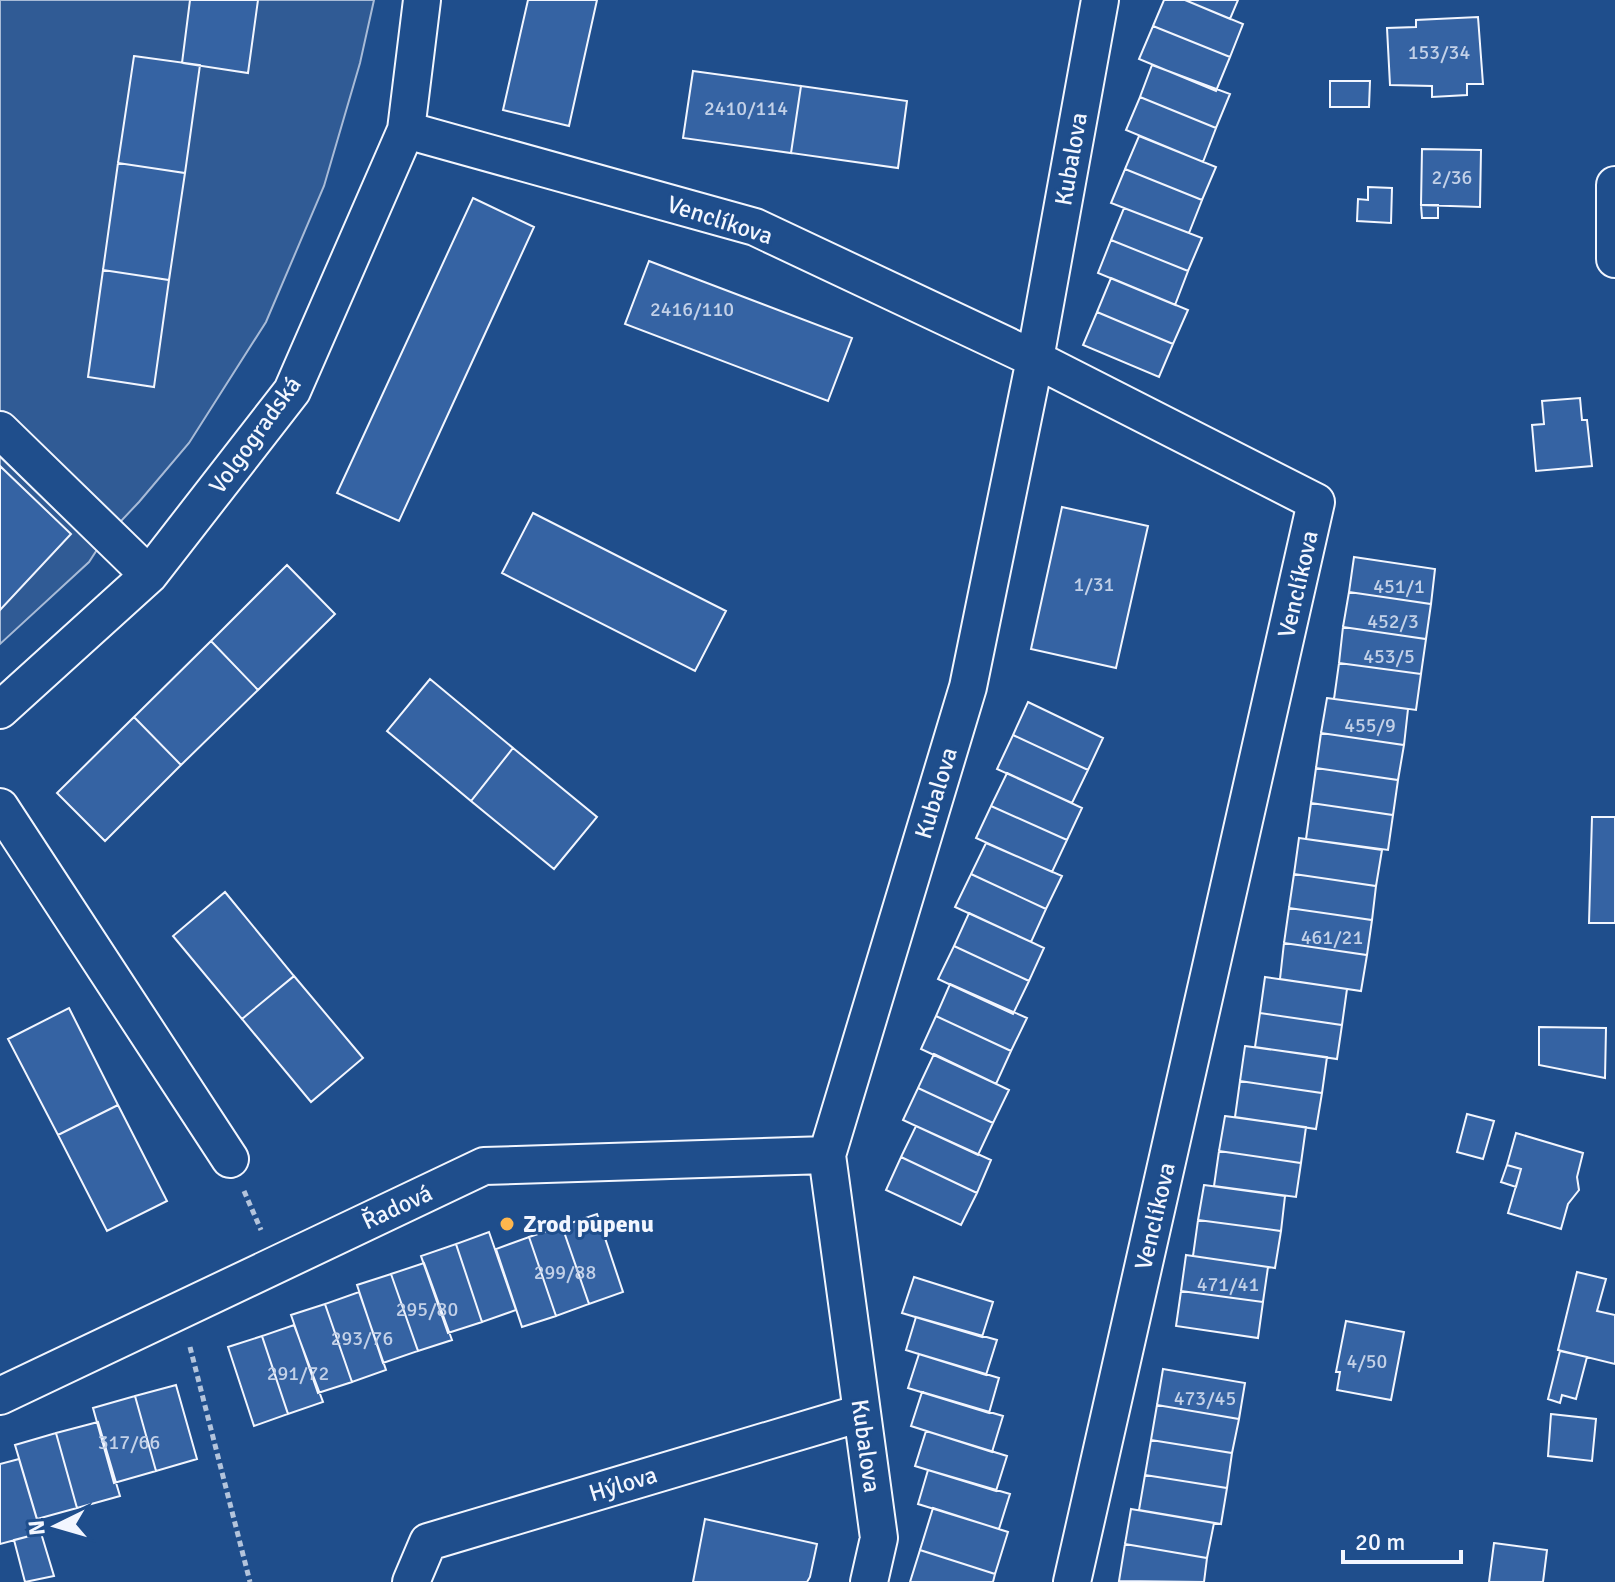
<svg xmlns="http://www.w3.org/2000/svg" width="1615" height="1582" viewBox="0 0 1615 1582" font-family="Signika,sans-serif">
  <style>
    .built { fill: #305b95; stroke: #a8bbd7; stroke-width: 2 }
    .building { fill: #3563a3; stroke: #f2f6ff; stroke-width: 2 }
    .lines { fill: none; stroke-linecap: round; stroke-linejoin: round }
    .minor-casing { stroke: #f2f6ff; stroke-width: 40 }
    .path { stroke: #b3c4dc; stroke-width: 5; stroke-dasharray: 6 4; stroke-linecap: butt }
    .minor { stroke: #1f4e8c; stroke-width: 36 }
    .poi-dot { fill: #ffb74d; stroke: #1f4e8c; stroke-width: 3 }
    .labels { text-anchor: middle; stroke-width: 6; stroke-linejoin: round; paint-order: stroke }
    .number-label { font-size: 20px; fill: #c3d1e8 }
    .street-label { font-size: 24px; fill: #f2f6ff; stroke: #1f4e8c }
    .poi-label { font-size: 24px; font-weight: bold; fill: #f2f6ff; stroke: #1f4e8c; text-anchor: start }
  </style>
  <rect width="100%" height="100%" fill="#1f4e8c"/>
  <path class="built" d="M0,0h374l-14,63 -36,123 -58,136 -77,121 -50,59 -35,37 -15,23 -89,82z"/>
  <path class="building" d="M190,0h68l-10,73 -66,-10z
    M528,0h69l-28,126 -66,-16z
    M1164,0h21l58,24 -13,33 -77,-31z
    M1185,0h53l-8,19z
    M1478,17l5,67h-16v11l-35,2v-11l-42,-1 -3,-57 29,-1v-7z
    M1153,26l77,31 -14,34 -77,-32z
    M134,56l66,9 -15,108 -67,-10z
    M1152,65l78,29 -14,34 -76,-31z
    M693,71l108,15 -10,67 -108,-15z
    M1330,81h40l-1,26h-39z
    M801,86l106,15 -9,67 -107,-15z
    M1140,97l76,31 -13,34 -77,-32z
    M1139,136l77,31 -14,33 -77,-31z
    M1422,149l59,1 -1,57 -59,-2z
    M118,163l67,10 -16,107 -66,-10z
    M1125,169l77,31 -13,33 -78,-30z
    M1368,187l24,1 -1,35 -34,-2 1,-22 10,1z
    M473,198l61,29 -135,294 -62,-28z
    M1421,205h17v13h-16z
    M1124,208l78,30 -14,33 -77,-31z
    M1111,240l77,31 -13,34 -77,-32z
    M649,261l203,77 -24,63 -203,-77z
    M103,270l66,10 -15,107 -66,-10z
    M1111,278l77,32 -15,34 -76,-32z
    M1097,312l76,32 -14,33 -76,-32z
    M1580,398l2,22h5l5,46 -56,5 -4,-46 12,-1 -2,-23z
    M0,466l71,68 -71,76z
    M1062,507l86,19 -32,142 -85,-19z
    M533,513l193,98 -31,60 -193,-98z
    M1354,557l81,12 -4,35 -82,-12z
    M287,565l48,49 -77,76 -47,-49z
    M1349,592l82,12 -5,35 -83,-12z
    M1343,627l83,12 -5,35 -82,-11z
    M211,641l47,49 -77,75 -47,-48z
    M1339,663l82,11 -5,36 -82,-11z
    M430,679l83,69 -42,53 -84,-70z
    M1327,698l81,11 -4,36 -83,-12z
    M1028,702l75,36 -15,32 -75,-35z
    M134,717l47,48 -76,76 -48,-48z
    M1321,733l83,12 -6,35 -82,-12z
    M1013,735l75,35 -16,33 -75,-34z
    M513,748l84,69 -43,52 -83,-68z
    M1316,768l82,12 -5,35 -82,-12z
    M1007,773l75,35 -15,32 -76,-34z
    M1311,803l82,12 -5,35 -82,-11z
    M991,806l76,34 -15,32 -76,-34z
    M1592,817h23v106h-26z
    M1299,838l83,12 -6,36 -82,-12z
    M986,843l76,33 -16,33 -75,-35z
    M971,874l75,35 -15,33 -76,-35z
    M1294,874l82,12 -4,34 -83,-12z
    M225,892l69,84 -52,43 -69,-83z
    M1289,908l83,12 -5,35 -83,-12z
    M969,913l75,35 -15,33 -75,-35z
    M1284,943l83,12 -6,36 -81,-12z
    M954,946l75,35 -16,33 -75,-35z
    M294,976l69,82 -52,44 -69,-83z
    M1265,977l82,12 -5,36 -82,-12z
    M950,984l77,34 -16,33 -75,-35z
    M69,1008l49,97 -60,30 -50,-96z
    M1260,1013l82,12 -5,34 -82,-12z
    M936,1016l75,35 -15,33 -75,-35z
    M1539,1027l67,1 -1,50 -66,-13z
    M1245,1046l82,11 -5,36 -82,-12z
    M934,1054l75,36 -16,33 -75,-35z
    M1240,1081l82,12 -6,36 -81,-12z
    M918,1088l75,35 -15,32 -75,-35z
    M118,1105l49,96 -60,30 -49,-96z
    M1467,1114l27,7 -11,38 -26,-7z
    M1225,1116l81,11 -5,36 -82,-12z
    M916,1126l75,34 -14,33 -76,-36z
    M1516,1133l67,20 -6,24 2,13 -11,14 -7,25 -53,-16 13,-44 -14,-4z
    M1219,1151l82,12 -5,34 -82,-11z
    M901,1157l76,36 -16,32 -75,-35z
    M1507,1165l14,4 -5,18 -15,-5z
    M1204,1185l81,11 -4,35 -83,-11z
    M597,1214l26,78 -34,12 -27,-78z
    M1198,1220l83,11 -6,37 -82,-12z
    M562,1226l27,78 -33,12 -27,-79z
    M489,1232l27,78 -34,12 -26,-78z
    M529,1237l27,79 -34,11 -26,-78z
    M456,1244l26,78 -34,11 -27,-77z
    M1186,1255l82,12 -5,35 -82,-11z
    M424,1263l28,77 -34,11 -27,-77z
    M1577,1272l29,7 -9,32 18,4v49l-57,-14z
    M391,1274l27,77 -35,12 -26,-78z
    M914,1277l79,25 -11,35 -80,-24z
    M1181,1291l82,11 -5,36 -82,-12z
    M359,1292l27,78 -34,12 -27,-78z
    M325,1304l27,78 -34,11 -27,-78z
    M916,1317l81,23 -11,35 -80,-25z
    M1346,1321l58,11 -13,68 -54,-10 3,-18h-4z
    M294,1325l29,77 -35,12 -26,-78z
    M262,1336l26,78 -34,12 -26,-79z
    M1560,1351l27,6 -11,42 -14,-4 -2,8 -12,-4z
    M919,1354l80,24 -10,35 -81,-25z
    M1163,1369l82,14 -6,36 -82,-14z
    M176,1385l21,74 -41,12 -21,-75z
    M922,1392l81,24 -11,36 -81,-26z
    M135,1396l21,75 -42,12 -21,-75z
    M1157,1405l82,14 -7,34 -81,-13z
    M1551,1414l45,5 -4,42 -44,-5z
    M98,1422l22,74 -43,12 -21,-75z
    M926,1431l81,25 -11,35 -81,-25z
    M56,1433l21,75 -40,11 -22,-74z
    M1151,1440l81,13 -5,35 -82,-13z
    M19,1459l22,74 -41,11v-80z
    M928,1470l82,24 -11,35 -81,-25z
    M1145,1475l82,13 -6,36 -82,-14z
    M933,1508l75,24 -13,42 -75,-24z
    M1131,1509l83,14 -7,35 -82,-14z
    M705,1519l112,25 -7,33 -3,5h-114z
    M41,1533l13,43 -29,6 -11,-42z
    M1494,1543l53,7 -4,32h-54z
    M1125,1544l82,14 -3,24 -85,-1z
    M920,1550l75,24 -2,8h-83z"/>
  <g class="lines">
    <defs>
      <path id="minor" d="M406,130l349,97 280,132 281,143 -244,1080
        M1615,185v74
        M0,430l149,145
        M0,710l149,-135 143,-184 114,-261 16,-130
        M0,807l230,352
        M0,1396l484,-230 343,-11
        M411,1582l17,-40 433,-129
        M869,1582l10,-44 -52,-383 141,-468 67,-328 65,-359"/>
    </defs>
    <use href="#minor" class="minor-casing"/>
    <path class="path" d="M244,1191l17,39
      M190,1347l60,235"/>
    <use href="#minor" class="minor"/>
  </g>
  <circle class="poi-dot" cx="507" cy="1224" r="8"/>
  <g class="labels">
    <g class="number-label">
      <text x="1439" y="59">153/34</text>
      <text x="746" y="115">2410/114</text>
      <text x="1452" y="184">2/36</text>
      <text x="692" y="316">2416/110</text>
      <text x="1094" y="591">1/31</text>
      <text x="1399" y="593">451/1</text>
      <text x="1393" y="628">452/3</text>
      <text x="1389" y="663">453/5</text>
      <text x="1370" y="732">455/9</text>
      <text x="1332" y="944">461/21</text>
      <text x="565" y="1279">299/88</text>
      <text x="1228" y="1291">471/41</text>
      <text x="427" y="1316">295/80</text>
      <text x="362" y="1345">293/76</text>
      <text x="1367" y="1368">4/50</text>
      <text x="298" y="1380">291/72</text>
      <text x="1205" y="1405">473/45</text>
      <text x="129" y="1449">317/66</text>
    </g>
    <g class="street-label">
      <text transform="translate(1071 159) rotate(-80)" y="8">Kubalova</text>
      <text transform="translate(720 220) rotate(18)" y="8">Venclíkova</text>
      <text transform="translate(255 435) rotate(-54)" y="8">Volgogradská</text>
      <text transform="translate(1298 584) rotate(-77)" y="8">Venclíkova</text>
      <text transform="translate(936 793) rotate(-73)" y="8">Kubalova</text>
      <text transform="translate(397 1207) rotate(-25)" y="8">Řadová</text>
      <text transform="translate(1155 1216) rotate(-77)" y="8">Venclíkova</text>
      <text transform="translate(866 1446) rotate(82)" y="8">Kubalova</text>
      <text transform="translate(623 1484) rotate(-17)" y="8">Hýlova</text>
    </g>
    <g class="poi-label">
      <text x="523" y="1232">Zrod pupenu</text>
    </g>
  </g>
  <g transform="translate(56 1526) rotate(265)" stroke="#1f4e8c" stroke-width="6" paint-order="stroke">
  <path d="M0-6L14 30L0 20L-14 30Z" fill="#f2f6ff"/>
  <text y="-12" font-size="22" font-weight="bold" text-anchor="middle" fill="#f2f6ff">N</text>
  </g>
  <path d="M1343 1550v12h118v-12" fill="none" stroke="#f2f6ff" stroke-width="4"/>
  <text x="1355" y="1550" font-size="24" fill="#f2f6ff" stroke="#1f4e8c" stroke-width="6" paint-order="stroke">20 m</text>
</svg>
